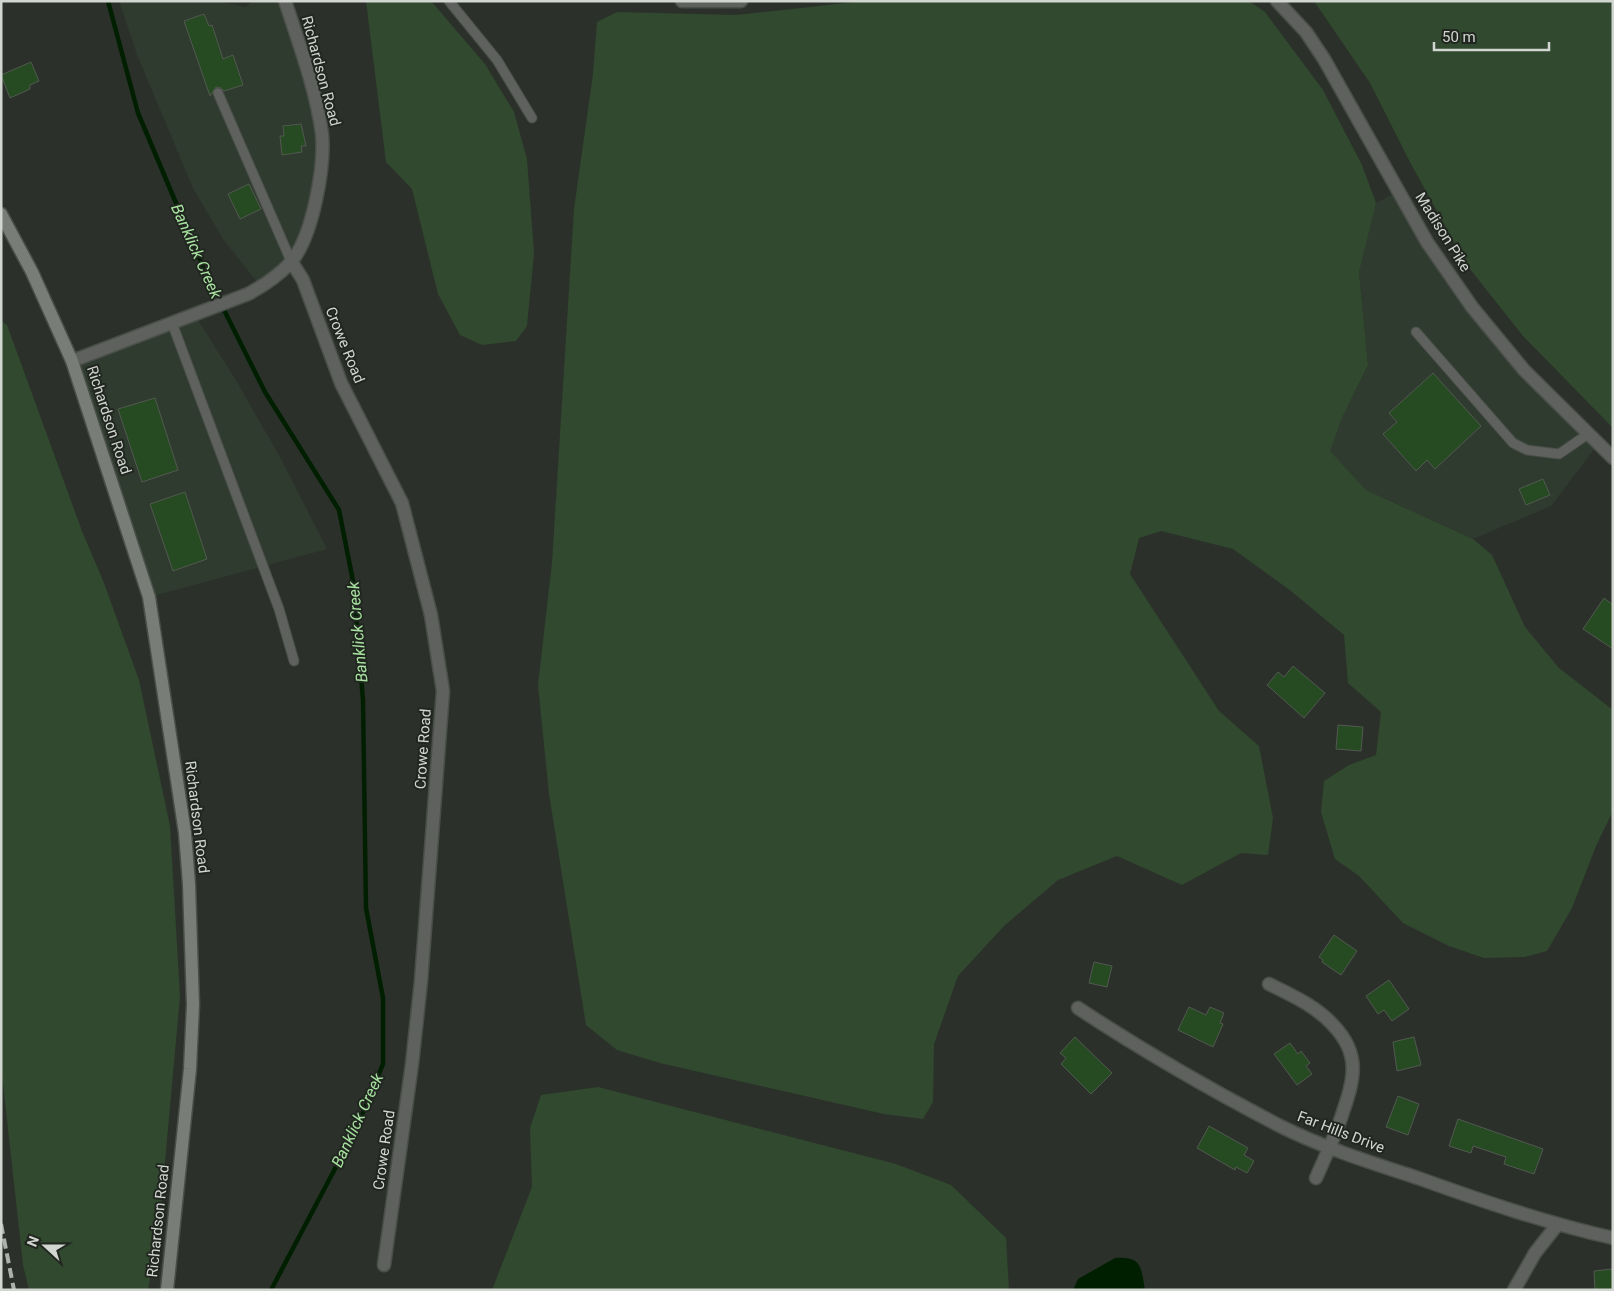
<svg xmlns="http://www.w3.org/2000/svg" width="1614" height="1291" viewBox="0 0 1614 1291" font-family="Roboto,sans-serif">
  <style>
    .built { fill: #303b2f }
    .green { fill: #31492e }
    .water { fill: #001f00 }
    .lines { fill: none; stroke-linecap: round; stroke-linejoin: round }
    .stream { stroke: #001f00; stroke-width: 4.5 }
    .building { fill: #264a21; stroke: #525951 }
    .service-casing { stroke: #494f48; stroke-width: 11 }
    .minor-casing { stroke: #494f48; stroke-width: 15 }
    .tertiary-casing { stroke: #494f48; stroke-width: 15 }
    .secondary-casing { stroke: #494f48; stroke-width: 15 }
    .service { stroke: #5e615d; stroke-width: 9 }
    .minor { stroke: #5e615d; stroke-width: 12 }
    .tertiary { stroke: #5e615d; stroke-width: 12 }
    .secondary { stroke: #787d77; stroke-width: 12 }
    .rail { stroke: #acb1ab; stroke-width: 4; stroke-dasharray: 10 5; stroke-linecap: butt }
    .labels { text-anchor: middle; stroke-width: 4; stroke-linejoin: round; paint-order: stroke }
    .street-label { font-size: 15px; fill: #d2d6d1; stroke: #212720 }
    .water-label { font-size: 16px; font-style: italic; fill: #a9e3a1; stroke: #212720 }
  </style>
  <rect width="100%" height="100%" fill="#2b312a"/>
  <path class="built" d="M119,1h99l27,6 9,-6h31l31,104 5,66 -30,90 -30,26 -38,-48 -30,-51 -55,-131z
    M1399,191l73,116 126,137 -47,62 -78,33 -107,-49 -37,-39 13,-33 26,-53 -9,-93 4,-23 13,-46z
    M194,314l40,63 47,82 46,90 -178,48 -77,-236z"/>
  <path class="green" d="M366,1h65l54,63 29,48 13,47 7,94 -7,73 -11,15 -34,4 -22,-10 -22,-41 -26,-105 -26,-27z
    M865,1h384l16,11 58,78 39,75 14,38 -17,69 9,93 -26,53 -12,33 36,39 107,49 19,16 33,72 34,41 54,42v101l-17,35 -24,62 -25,43 -23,6 -40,1 -35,-12 -46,-23 -44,-47 -24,-17 -14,-47 3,-31 25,-16 27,-10 5,-43 -33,-29 -4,-48 -53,-44 -58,-42 -72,-18 -22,7 -9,36 89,137 40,35 14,72 -5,37 -27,-2 -59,32 -65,-29 -59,24 -54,46 -46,50 -24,68 -1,58 -10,17 -39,-5 -224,-51 -43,-13 -31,-25 -37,-231 -11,-109 14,-122 22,-354 19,-135 4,-52 20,-10 119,3z
    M1314,1h299v427l-90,-92 -57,-72 -55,-100 -41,-81z
    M1,321l6,4 75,206 22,52 35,97 31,146 10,170 -21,232 -11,62h-119l-6,-25 -22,-200z
    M598,1087l298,77 55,21 55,53 3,52h-517l40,-103 -2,-59 11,-33z"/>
  <path class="water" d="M1115,1258c27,-2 26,9 30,32h-72l5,-11z"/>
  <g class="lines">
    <path class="stream" d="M108,1l30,112 68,161 59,118 74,118 14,71 10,119 3,208 17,90v66l-26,63 -86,163"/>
  </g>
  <path class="building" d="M204,14l5,12 3,-1 11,34 10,-4 10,30 -19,6 -3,-3 -5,-1 -6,9 -26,-75z
    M31,62l8,19 -9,4v4l-20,9 -9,-23z
    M301,124l5,22h-5l1,6 -20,3 -2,-19h4l-1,-10z
    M249,184l12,25 -21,10 -12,-25z
    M1433,373l48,53 -46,43 -8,-9 -11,11 -33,-37 14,-12 -8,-9z
    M155,398l23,72 -36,12 -24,-73z
    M1543,479l7,16 -24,10 -7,-16z
    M185,492l22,67 -34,12 -23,-67z
    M1604,598l9,7v44l-30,-20z
    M1293,666l32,27 -21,25 -37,-33 11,-13 6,5z
    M1338,725l25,2 -2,24 -25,-2z
    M1334,935l23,16 -16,24 -19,-13 1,-2 -4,-3z
    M1094,962l18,4 -5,21 -18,-4z
    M1389,980l20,29 -17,12 -8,-11 -6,4 -12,-18z
    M1189,1007l17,8 4,-8 14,6 -4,10 3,1 -10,23 -35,-17z
    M1075,1037l37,36 -21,21 -30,-30 5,-6 -6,-5z
    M1414,1037l7,28 -24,6 -4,-29z
    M1290,1043l8,11 3,-3 9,12 -4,3 6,8 -15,11 -23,-31z
    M1398,1096l21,8 -11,31 -22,-8z
    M1458,1119l85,30 -9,25 -30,-10 2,-7 -33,-11 -2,7 -22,-7z
    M1209,1126l39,22 -4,7 10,6 -7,12 -11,-6 -1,3 -38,-22z
    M1612,1269l1,21h-18l-1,-19z"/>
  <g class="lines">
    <defs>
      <path id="service" d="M449,1l48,59 35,58
        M218,93l73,168
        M172,323l107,286 15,52
        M1416,332l97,111 14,7 32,4 29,-20"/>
      <path id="minor" d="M291,261l12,19 38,103 61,120 29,112 12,76 -22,290 -9,83 -28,201
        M72,361l176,-67c15,-8 32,-20 43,-32 22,-26 34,-96 31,-128 -6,-45 -23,-90 -37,-133
        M1269,984c22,11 47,22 64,41 30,31 20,57 8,93 -7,20 -16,40 -25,60
        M1078,1008c65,43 133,82 202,118 44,22 92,37 138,52 64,23 128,45 195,60
        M1514,1290l21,-37 22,-28"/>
      <path id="tertiary" d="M682,1h59
        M1277,1l29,31 18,27 103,183 45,65 52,63 89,88"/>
      <path id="secondary" d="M1,214l31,58 40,89 77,236 36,236 4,51 4,121 -3,64 -23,221"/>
    </defs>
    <use href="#service" class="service-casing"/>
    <use href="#minor" class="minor-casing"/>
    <use href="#tertiary" class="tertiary-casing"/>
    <use href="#secondary" class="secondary-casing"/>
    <use href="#service" class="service"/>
    <use href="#minor" class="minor"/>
    <use href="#tertiary" class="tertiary"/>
    <use href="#secondary" class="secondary"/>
    <path class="rail" d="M1,1224l13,66"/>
  </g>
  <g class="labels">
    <g class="street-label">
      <text transform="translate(321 71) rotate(75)" y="5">Richardson Road</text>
      <text transform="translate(1443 232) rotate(58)" y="5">Madison Pike</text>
      <text transform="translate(345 345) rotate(68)" y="5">Crowe Road</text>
      <text transform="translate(109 420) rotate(72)" y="5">Richardson Road</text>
      <text transform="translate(423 749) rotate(-86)" y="5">Crowe Road</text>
      <text transform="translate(197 817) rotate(83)" y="5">Richardson Road</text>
      <text transform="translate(1341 1132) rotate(21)" y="5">Far Hills Drive</text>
      <text transform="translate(384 1150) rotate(-82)" y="5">Crowe Road</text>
      <text transform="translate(158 1221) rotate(-84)" y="5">Richardson Road</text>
    </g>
    <g class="water-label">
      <text transform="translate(197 251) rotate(66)" y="6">Banklick Creek</text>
      <text transform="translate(357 632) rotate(-95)" y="6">Banklick Creek</text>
      <text transform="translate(357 1120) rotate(-65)" y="6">Banklick Creek</text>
    </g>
  </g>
  <rect width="1614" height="1291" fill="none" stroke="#d2d6d1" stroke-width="5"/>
  <g transform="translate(45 1246) rotate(291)" stroke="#212720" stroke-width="4" paint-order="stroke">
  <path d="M0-4L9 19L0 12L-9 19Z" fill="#d2d6d1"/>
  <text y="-8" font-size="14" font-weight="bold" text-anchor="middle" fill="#d2d6d1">N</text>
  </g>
  <path d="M1434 42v8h115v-8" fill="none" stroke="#d2d6d1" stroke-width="2.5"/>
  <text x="1442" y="42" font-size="15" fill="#d2d6d1" stroke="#212720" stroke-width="4" paint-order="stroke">50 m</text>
</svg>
